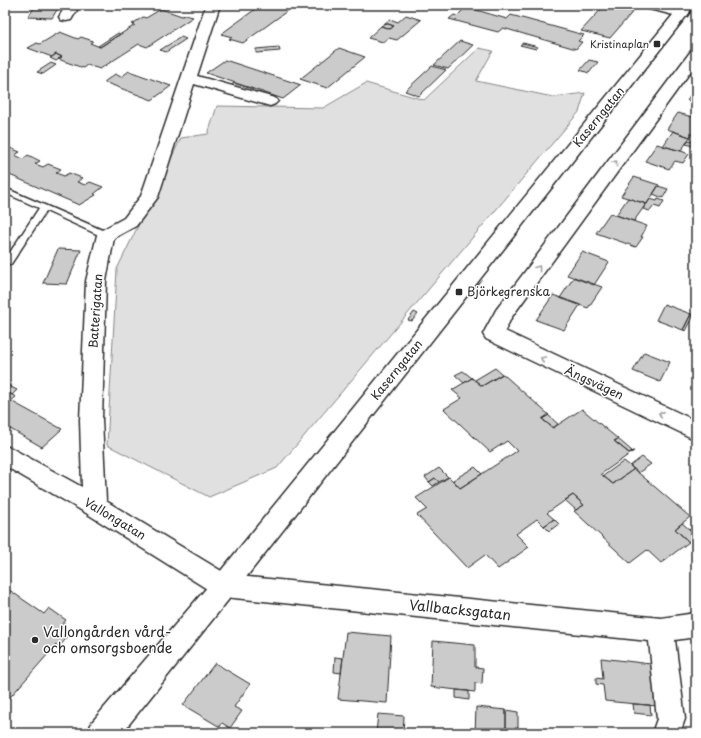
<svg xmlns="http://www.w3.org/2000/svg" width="701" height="738" viewBox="0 0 701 738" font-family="'Playpen Sans',sans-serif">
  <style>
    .green { fill: #e0e0e0; stroke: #868686 }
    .building { fill: #cbcbcb; stroke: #2b2b2b }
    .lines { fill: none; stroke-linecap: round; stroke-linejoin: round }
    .service-casing { stroke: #2b2b2b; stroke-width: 3 }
    .minor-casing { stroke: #2b2b2b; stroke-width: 3 }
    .secondary-casing { stroke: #2b2b2b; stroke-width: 3 }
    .service { fill: #fff; fill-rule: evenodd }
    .minor { fill: #fff; fill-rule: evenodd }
    .secondary { fill: #fff; fill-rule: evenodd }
    .oneway { stroke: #a0a0a0 }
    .poi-dot { fill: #2b2b2b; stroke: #fff; stroke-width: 1.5 }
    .labels { text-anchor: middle; stroke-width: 3; stroke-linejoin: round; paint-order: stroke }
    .far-poi-label { font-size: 10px; fill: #2b2b2b; stroke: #fff; text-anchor: end }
    .street-label { font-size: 12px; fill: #2b2b2b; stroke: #fff }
    .poi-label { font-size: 12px; fill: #2b2b2b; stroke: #fff; text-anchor: start }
    .near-street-label { font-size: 14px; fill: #2b2b2b; stroke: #fff }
    .near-poi-label { font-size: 14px; fill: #2b2b2b; stroke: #fff; text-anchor: start }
  </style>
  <rect width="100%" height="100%" fill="#fff"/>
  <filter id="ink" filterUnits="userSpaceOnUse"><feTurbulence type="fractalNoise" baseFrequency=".025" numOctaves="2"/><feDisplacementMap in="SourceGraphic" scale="8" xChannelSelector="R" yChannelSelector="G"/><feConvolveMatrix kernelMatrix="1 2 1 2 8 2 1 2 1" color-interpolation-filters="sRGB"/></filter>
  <g filter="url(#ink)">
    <path class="green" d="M479,48l14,3 -17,30 77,16 32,-4 -6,19 -302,356 -68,29 -102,-52 10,-176 64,-131 27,-4 9,-28 106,2 43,-25 58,17z"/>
    <path class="building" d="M36,5h24l-8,13 -24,-1z
      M261,5l33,1 -51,37 -14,-4 3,-2 -11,-3z
      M320,5h10l-7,5 -7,-2z
      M605,5h19l12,3 -26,30 -29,-7z
      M466,7l41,12 4,-4 73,20 -6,6 4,1 -6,7 -73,-21 -5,4 -49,-13 5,-4 3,1z
      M161,9l21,7 3,-1 8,2 -46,30 -8,-3 -39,25 -13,-4 -4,3 -25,-9 4,-2 -6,-3 -4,3 -24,-9 9,-5 3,1 20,-12 18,7 3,-2 12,4 -3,2 10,4 35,-22 -3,-1 11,-7 3,1z
      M406,15l15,5 -24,20 -8,-2 -6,4 -15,-4 13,-12 9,3 4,-3 -9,-3 5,-4 8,3z
      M385,23l9,3 -4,3 -9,-3z
      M118,33l2,1 -20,13 -2,-1z
      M181,37l5,2 -20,13 -6,-2z
      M460,41l13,4 -25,24 -14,-4z
      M523,43l15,4 -2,2 -16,-4z
      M279,47l1,4 -24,2v-4z
      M339,48l26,9 -38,31 -27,-9z
      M56,54l6,3 -6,4 -6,-3z
      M225,60l70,23 6,2 -18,14 -77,-26z
      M589,60l9,2 -9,11 -9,-3z
      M51,63l5,2 -13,9 -6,-2z
      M432,66l14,4 -27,26 -14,-5z
      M129,71l42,15 -19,14 -48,-18 11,-8 6,3z
      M234,83l19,6 -3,3 -20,-6z
      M696,87v16l-9,-3z
      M678,113l18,5v10l-6,9 -23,-8z
      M673,131l17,6 -9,14 -18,-5z
      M688,140l8,2v5l-10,-3z
      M657,144l24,7 8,3 -6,9 -8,-2 -6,8 -24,-8z
      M8,147l12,5 -5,3 8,4 5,-4 12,6 -5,3 8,3 5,-3 13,5 -5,4 8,3 5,-3 13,5 -5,4 8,3 5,-3 13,5 -9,7 2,1 -17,10 -74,-32v-24z
      M634,177l25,8 -12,19 -26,-8z
      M658,186l10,3 -5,9 -10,-4z
      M628,198l18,6 -12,17 -18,-6z
      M650,199l7,2 1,-2 6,2 -4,7 -6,-2 -4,5 -7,-2z
      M610,213l37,13 -6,11h2l-7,10 -40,-14z
      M58,249l23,1 -14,34 -24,-1z
      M582,252l27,10 -15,23 -27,-10z
      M574,277l28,10 -14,21 -28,-10z
      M553,295l27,10 -16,25 -28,-10z
      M664,304l27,10 -8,16 -27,-10z
      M414,312l4,2 -6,7 -4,-1z
      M691,314l3,1 -8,16 -3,-1z
      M644,352l26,10 -10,20 -27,-11z
      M495,368l7,6 -20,12 -7,-6z
      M463,371l9,7 -8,5 -9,-8z
      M503,374l46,41 -7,4 11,9 29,-19 36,30 -4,2 15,12 5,-2 -33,23 12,10 21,-15 56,48 -15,12 14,13 -28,21 -14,-13 -17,13 -56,-52 10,-6 -11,-10 -26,18 7,6 -10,7 -7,-7 -21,15 13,13 -31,22 -13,-14 -18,13 -50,-53 10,-6 -11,-11 33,-21 11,11 57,-37 -10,-10 -17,11 -46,-43 18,-11 -10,-8 20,-12 10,8z
      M5,384l12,6 -5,5 -7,-4z
      M5,391l11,6 -11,9z
      M11,401l51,28 -20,18 -37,-21v-20z
      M548,415l10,9 -5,4 -11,-9z
      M618,439l14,12 -3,2 -15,-12z
      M642,457l9,7 -13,9 -8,-7z
      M624,461l10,8 -21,15 -10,-8z
      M475,467l7,7 -22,14 -7,-8z
      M439,468l9,9 -9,5 -4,-4 -6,4 -4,-5z
      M435,478l4,4 -6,4 -4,-4z
      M573,495l11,10 -8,5 -11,-10z
      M554,519l5,5 -10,7 -5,-5z
      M682,523l14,12 -7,7 -14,-13z
      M5,587l39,27 5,-6 17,12 -6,7 10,7 -11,13 -3,-2 -51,58z
      M346,632l45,4 -4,67 -49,-4z
      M433,641l42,4v22l8,1 -1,16 -7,-1v9l-44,-5z
      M335,657l8,1 -2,15 -7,-1z
      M601,658l50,6 6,42 -52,-5 -2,-16 -7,-1v-6l7,1z
      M215,663l35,21 -16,23 8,4 -12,17 -8,-5 -2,4 -37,-22z
      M456,690l13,1v9l-13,-2z
      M633,704l17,1 1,10 -17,-2z
      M476,707l30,3v20l-2,3h-29z
      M506,710l12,2v20l-12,-2z
      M378,714l26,2 -1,17h-27z"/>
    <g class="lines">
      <defs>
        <path id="service" d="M5,188l104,45 1,2 -4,3 -3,-1 -57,-26 -35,53h-6v-4l34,-52 -34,-15z"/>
        <path id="minor" d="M66,5h14l-9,15 -5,1 -5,-1 -2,-3z
          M206,5h14l-23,71 78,22 3,3 -3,3 -5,2 -76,-22 -36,113 -22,29 -22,12 -8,43 -4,139 4,81 122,74 433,43 35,-5v24l-21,3 10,79 -5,14h-28l5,-14 -8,-78 -425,-44 -9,-3 -129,-81 -81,-47v-20l8,3 69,38 -2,-67 6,-139 11,-46 3,-4 24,-13 17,-22z
          M643,5h23l21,5 2,3 -2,3 -5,1 -37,-9z
          M696,50v14l-185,254 -6,13 191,90v19l-210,-101 -3,-5 13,-24 195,-259z"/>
        <path id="secondary" d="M681,5h14l-462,589 -111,139h-34l4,-11 123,-144z"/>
      </defs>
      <use href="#service" class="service-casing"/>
      <use href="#minor" class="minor-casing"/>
      <use href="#secondary" class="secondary-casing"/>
      <use href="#service" class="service"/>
      <use href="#minor" class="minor"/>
      <use href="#secondary" class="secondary"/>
    </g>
    <defs><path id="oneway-chevron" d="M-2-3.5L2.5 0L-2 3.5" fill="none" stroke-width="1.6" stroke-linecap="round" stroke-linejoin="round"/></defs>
    <g class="oneway">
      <use href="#oneway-chevron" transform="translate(615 163) rotate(-53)"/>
      <use href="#oneway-chevron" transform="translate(538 268) rotate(-53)"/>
      <use href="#oneway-chevron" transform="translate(543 359) rotate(-155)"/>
      <use href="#oneway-chevron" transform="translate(661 414) rotate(-155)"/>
    </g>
  </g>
  <g class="poi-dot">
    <rect x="653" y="40" width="8" height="8" rx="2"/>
    <rect x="455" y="288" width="8" height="8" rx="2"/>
    <circle cx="35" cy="640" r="4"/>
  </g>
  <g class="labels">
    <g class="far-poi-label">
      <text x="649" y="48">Kristinaplan</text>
    </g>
    <g class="street-label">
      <text transform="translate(599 117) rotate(-51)" y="4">Kaserngatan</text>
      <text transform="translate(96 311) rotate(-86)" y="4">Batterigatan</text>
      <text transform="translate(397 370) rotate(-51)" y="4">Kaserngatan</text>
      <text transform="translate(594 383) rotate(25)" y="4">Ängsvägen</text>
      <text transform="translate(115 519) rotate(31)" y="4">Vallongatan</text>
    </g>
    <g class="poi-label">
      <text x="467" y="296">Björkegrenska</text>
    </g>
    <g class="near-street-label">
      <text transform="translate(460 610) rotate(6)" y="5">Vallbacksgatan</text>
    </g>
    <g class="near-poi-label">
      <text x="43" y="637">Vallongården vård-<tspan x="43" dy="16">och omsorgsboende</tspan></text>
    </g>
  </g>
  <rect width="701" height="738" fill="none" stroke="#fff" stroke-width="20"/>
  <rect x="10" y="10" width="681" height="718" fill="none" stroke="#2b2b2b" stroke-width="1.5" filter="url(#ink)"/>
</svg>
